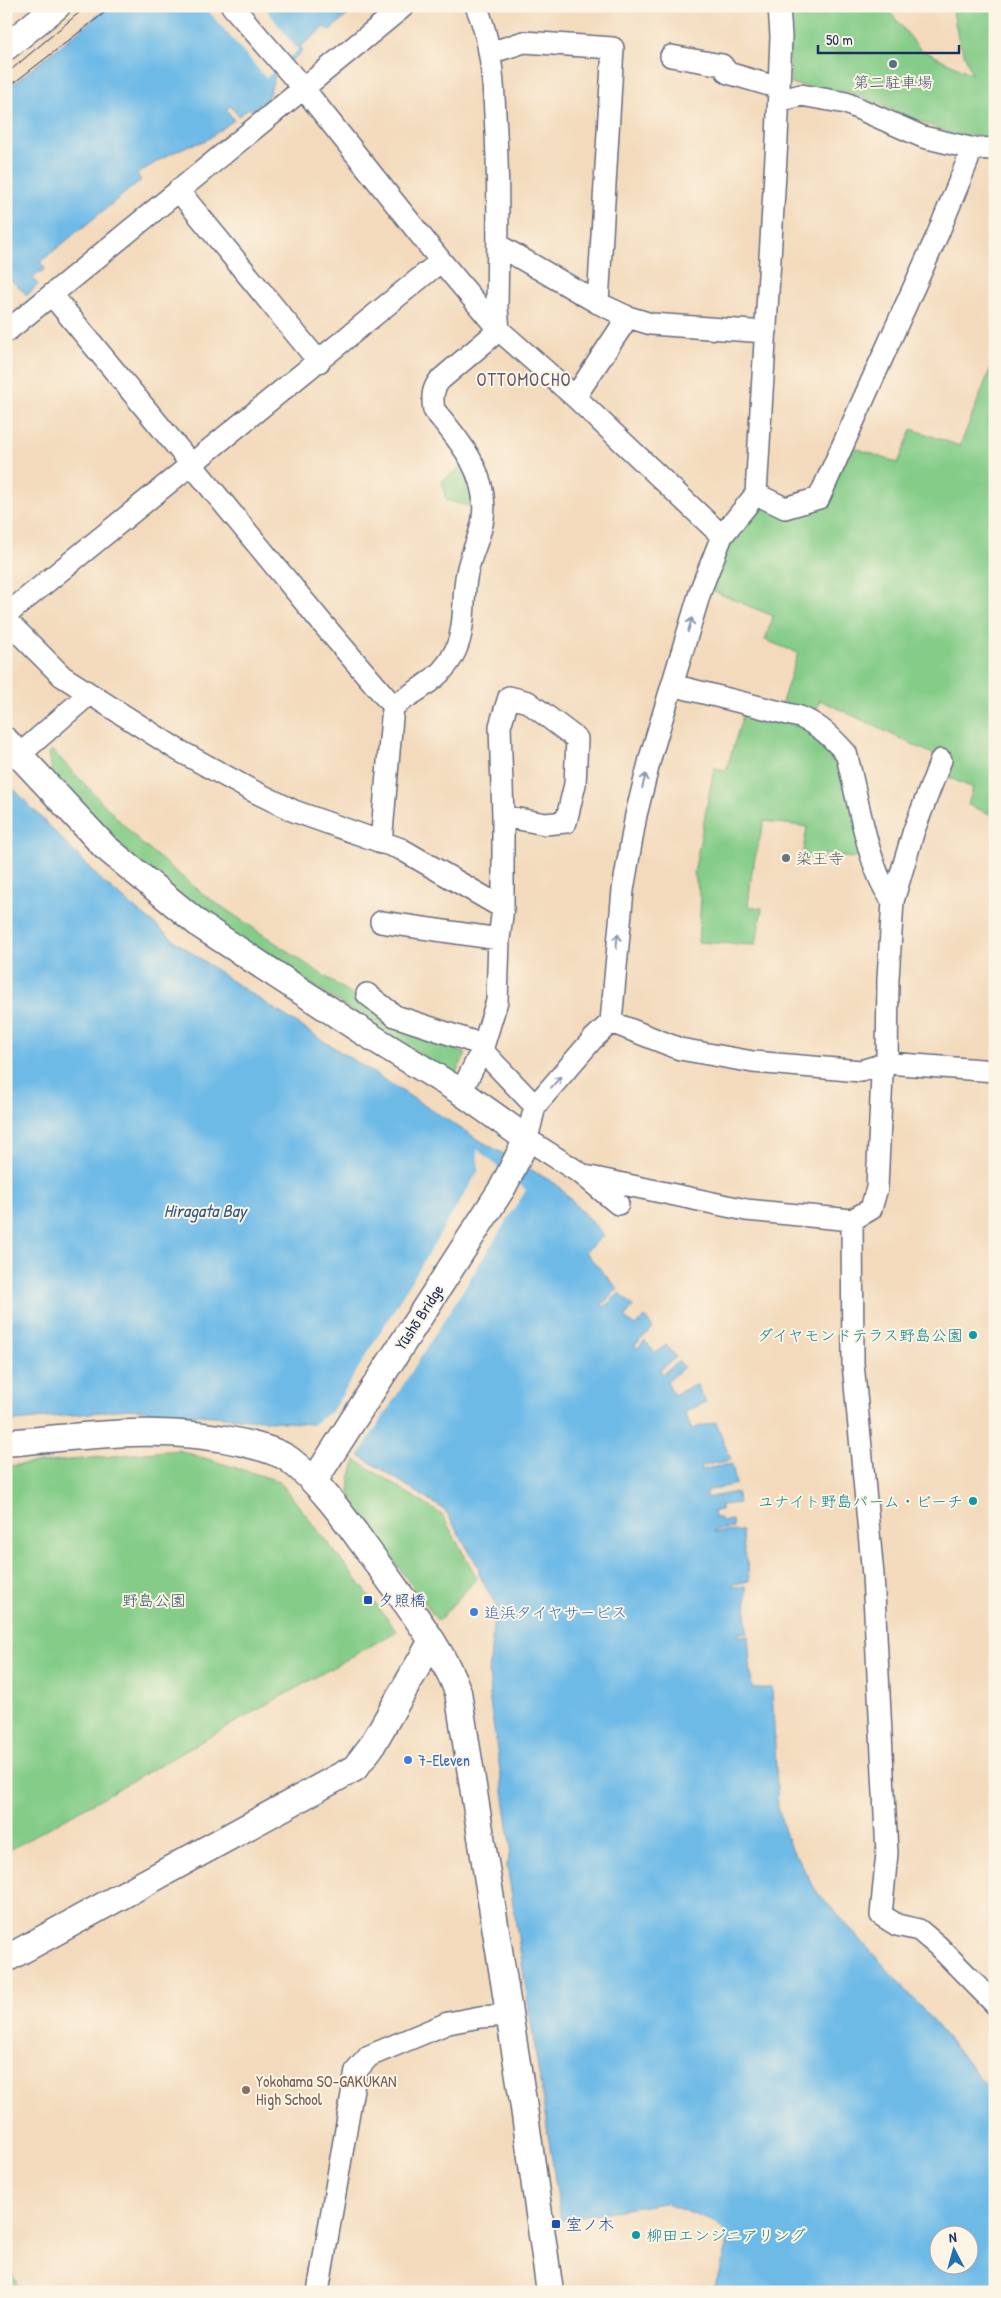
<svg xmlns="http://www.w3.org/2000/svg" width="1001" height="2298" viewBox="0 0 1001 2298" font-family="'Patrick Hand','Klee One',sans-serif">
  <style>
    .green { fill: #84cc88; stroke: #507e73 }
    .water { fill: #6dbae7; stroke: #4474a2; fill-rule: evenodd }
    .pier { fill: #f3dabc }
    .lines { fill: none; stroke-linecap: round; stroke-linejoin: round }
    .minor-casing { stroke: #676b7f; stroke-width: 24 }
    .tertiary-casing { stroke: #676b7f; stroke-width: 29 }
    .minor { stroke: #fff; stroke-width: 21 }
    .tertiary { stroke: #fff; stroke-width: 26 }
    .tram { stroke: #1b2f5e; stroke-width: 1 }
    .oneway { stroke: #8d97ae }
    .service-dot { fill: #5c6f8a; stroke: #fcf5e5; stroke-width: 2 }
    .worship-dot { fill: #6b7280; stroke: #fcf5e5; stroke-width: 2 }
    .culture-dot { fill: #0f9aa8; stroke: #fcf5e5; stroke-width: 2 }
    .transit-dot { fill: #1a4fb4; stroke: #fcf5e5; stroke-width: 2 }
    .shop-dot { fill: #3f7fe0; stroke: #fcf5e5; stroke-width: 2 }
    .education-dot { fill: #8d6e63; stroke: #fcf5e5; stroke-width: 2 }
    .labels { text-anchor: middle; stroke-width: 4; stroke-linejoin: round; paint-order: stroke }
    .service-label { font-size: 16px; fill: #4e5e75; stroke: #fcf5e5 }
    .worship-label { font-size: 16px; fill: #5b616d; stroke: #fcf5e5; text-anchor: start }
    .street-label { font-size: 16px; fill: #1b2f5e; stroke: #fcf5e5 }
    .culture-label { font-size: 16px; fill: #0d838f; stroke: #fcf5e5; text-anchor: end }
    .park-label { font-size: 16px; fill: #355668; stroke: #fcf5e5 }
    .transit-label { font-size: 16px; fill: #164399; stroke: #fcf5e5; text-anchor: start }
    .shop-label { font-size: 16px; fill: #366cbe; stroke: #fcf5e5; text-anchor: start }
    .education-label { font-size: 16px; fill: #785e54; stroke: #fcf5e5; text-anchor: start }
    .neighbourhood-label { font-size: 18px; letter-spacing: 1px; fill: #5e5975; stroke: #fcf5e5 }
    .water-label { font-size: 18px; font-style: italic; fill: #345987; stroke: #fcf5e5 }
  </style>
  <rect width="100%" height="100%" fill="#fcf5e5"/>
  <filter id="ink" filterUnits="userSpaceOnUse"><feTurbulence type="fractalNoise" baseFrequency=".02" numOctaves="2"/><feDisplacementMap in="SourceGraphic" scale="10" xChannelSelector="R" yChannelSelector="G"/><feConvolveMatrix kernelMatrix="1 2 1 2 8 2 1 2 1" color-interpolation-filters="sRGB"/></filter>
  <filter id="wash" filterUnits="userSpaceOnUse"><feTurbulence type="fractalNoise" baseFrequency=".0096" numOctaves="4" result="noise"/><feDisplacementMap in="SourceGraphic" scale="20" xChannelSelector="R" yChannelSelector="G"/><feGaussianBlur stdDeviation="1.12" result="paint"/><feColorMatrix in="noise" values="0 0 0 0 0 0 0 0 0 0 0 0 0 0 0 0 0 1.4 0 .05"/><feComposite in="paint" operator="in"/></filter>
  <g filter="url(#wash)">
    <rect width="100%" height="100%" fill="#f3dabc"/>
    <path class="green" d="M786,6h99l35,43 52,25 -14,-36 -6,-32h43v132l-47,-5 -99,-41 -58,-8z
      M995,357v459l-27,-11 5,-17 -35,-15 1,-16 -119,-57 -5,14 -34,-9 17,-52 -33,-13 8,-24 -65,-27 21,-49 31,-35 66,-5 24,-54 48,17 14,-34 48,17z
      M462,466l9,22 1,19 -26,-7 -4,-19z
      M744,712l62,12 32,28 28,108 -42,-6 -1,5 -21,-3 5,-29 -43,-6 -12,50 -4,35 14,2 -6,37 -58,-3 3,-43 -7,-26 20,-105 12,2z
      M52,750l89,93 62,51 204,138 36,12 23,10 -12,22 -226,-145 -92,-70 -83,-82 -4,-26z
      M178,1450l101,31 118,150 -391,221v-386z
      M356,1460l86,55 35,63 -39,43 -80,-108c-11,-24 -11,-28 -2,-53z
      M6,2263l16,29h-16z"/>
    <path class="water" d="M109,6h249l-28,24 -5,-3 -25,20 3,4 -27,22 -9,27 -15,10 -3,-2 -10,8 -9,-10 -4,3 8,11 -30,22 -15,3 -23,11 -29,18 4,6 -101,82 5,7 -12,9 5,7 -11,10 -16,-15 -5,3v-193z
      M6,781l98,102 70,57 56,40 95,62 149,95 82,47 48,51 -19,17 33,37 -16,16 2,2 16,-14 13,13 -8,12 10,8 10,-9 8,11 -18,17 1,4 9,-8 10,12 11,-8 10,12 -16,13 2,4 17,-13 5,6 -17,15 7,13c6,-3 18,-10 23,-10l9,17 -21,10 6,17 25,-7 15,38 -29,6 -1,4 31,-6 4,20 -30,7 1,7 29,-6 3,11 -18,2v5l-7,1 1,7h5l2,3 10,-1 1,8 -19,2v2l28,-1c0,19 7,30 7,50l-16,3v3l13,-1 1,47h-9v3h10l4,52h20l6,120 10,34 29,50 90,99 88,104v197h-282l14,-44 -1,-14 -9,-11 -53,-20 -103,16 -54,-354 4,-19 -22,-151 2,-1 -2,-20 6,-70 -16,-30v-6l-34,-58 -135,-86 -182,-15 -122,13zM938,2236h30v30h-30z"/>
    <path class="pier" d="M204,6h59l35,44 -32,28z
      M477,1149l49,41 -169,268 -48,-31 24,-17 146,-240z"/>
  </g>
  <g filter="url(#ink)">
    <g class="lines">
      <defs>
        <path id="minor" d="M232,6l72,83 137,172 58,69 76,67 147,139
          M490,53l34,-11 89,6 -15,255
          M671,56l51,9 6,8 51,15
          M779,101l22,-6 45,8 77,34 47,11 25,1
          M178,190l141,172
          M498,245l100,58 30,14 23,7 115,8
          M52,295l270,328 71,83
          M6,332l398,-326
          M575,397l53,-80
          M756,494l29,14 34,-10 118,-262 31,-76 2,-12
          M6,615l435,-354
          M6,620l56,56 116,74 71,39 45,22 107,38 102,59
          M672,685l128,32c21,9 31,20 46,36 11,39 22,119 47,148
          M18,756l71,-62
          M381,843l12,-137c34,-22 64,-36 69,-80 3,-18 1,-36 5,-53 3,-19 14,-36 16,-55 6,-43 -23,-77 -49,-108 -2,-12 -2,-21 6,-30l59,-50 -2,-22c1,-65 2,-129 -2,-194 -2,-36 -4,-74 -19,-108
          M381,922l118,17
          M367,994l28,22 79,26 61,64
          M611,1022l69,27 73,13 108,9 26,-8 108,8
          M887,1063l1,-85 5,-77 21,-71 27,-70
          M461,1092l21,-42 15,-49 2,-62 4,-31v-92l-3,-90 9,-29 19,5 49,37 -2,45 -9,38 -21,2 -42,-8
          M585,1176l161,34 106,10 1,143 20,212 14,278 -6,62 16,10 22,5 19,16 57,58
          M618,1204l-35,-29 -56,-36 8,-33 57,-66 19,-18 12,-132 13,-75 15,-60 50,-166 21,-53 34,-42 21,-354 4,-104 -2,-30
          M852,1220l19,-11 6,-21 5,-113 -3,-10
          M318,2292l38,-221 13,-15 79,-33 32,-6 29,-2"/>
        <path id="tertiary" d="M6,47l51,-41
          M6,741l99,106 95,78 165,108 96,59 66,47 -24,48 -189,294
          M6,1443c80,-7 159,-19 238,0 15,4 34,8 46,17 35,27 64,72 90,107 28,40 61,79 78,125l65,409 27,191
          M6,1959l349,-191 16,-21 61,-106"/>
      </defs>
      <use href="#minor" class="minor-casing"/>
      <use href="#tertiary" class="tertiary-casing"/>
      <use href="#minor" class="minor"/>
      <use href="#tertiary" class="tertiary"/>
      <path class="tram" d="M6,74l81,-68
        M6,89l107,-83"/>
    </g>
    <defs><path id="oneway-shaft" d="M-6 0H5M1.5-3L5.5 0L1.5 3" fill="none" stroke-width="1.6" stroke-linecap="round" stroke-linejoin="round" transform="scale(1.25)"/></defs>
    <g class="oneway">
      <use href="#oneway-shaft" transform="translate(690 625) rotate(-73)"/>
      <use href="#oneway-shaft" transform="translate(644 781) rotate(-76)"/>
      <use href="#oneway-shaft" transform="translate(617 941) rotate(-85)"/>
      <use href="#oneway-shaft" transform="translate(556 1082) rotate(-49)"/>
    </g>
  </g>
  <circle class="service-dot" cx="893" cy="64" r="5"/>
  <circle class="worship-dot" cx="786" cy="858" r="5"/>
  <g class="culture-dot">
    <circle cx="973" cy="1335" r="5"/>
    <circle cx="973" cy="1501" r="5"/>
    <circle cx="636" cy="2235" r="5"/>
  </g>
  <g class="transit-dot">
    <rect x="363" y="1595" width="10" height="10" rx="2.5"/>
    <rect x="551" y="2219" width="10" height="10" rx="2.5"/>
  </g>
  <g class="shop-dot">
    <circle cx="474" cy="1612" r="5"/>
    <circle cx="408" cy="1760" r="5"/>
  </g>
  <circle class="education-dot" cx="246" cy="2090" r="5"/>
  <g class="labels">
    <g class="service-label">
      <text x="893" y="88">第二駐車場</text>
    </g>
    <g class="worship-label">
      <text x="796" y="864">染王寺</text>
    </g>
    <g class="street-label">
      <text transform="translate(419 1317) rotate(-57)" y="6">Yūshō Bridge</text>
    </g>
    <g class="culture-label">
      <text x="963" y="1341">ダイヤモンドテラス野島公園</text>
      <text x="963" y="1507">ユナイト野島パーム・ビーチ</text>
      <text x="646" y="2241" text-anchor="start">柳田エンジニアリング</text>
    </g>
    <g class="park-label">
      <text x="154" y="1606">野島公園</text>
    </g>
    <g class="transit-label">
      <text x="378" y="1606">夕照橋</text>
      <text x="566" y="2230">室ノ木</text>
    </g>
    <g class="shop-label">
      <text x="484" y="1618">追浜タイヤサービス</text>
      <text x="418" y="1766">7-Eleven</text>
    </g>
    <g class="education-label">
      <text x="256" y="2087">Yokohama SO-GAKUKAN<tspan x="256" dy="18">High School</tspan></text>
    </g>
    <g class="neighbourhood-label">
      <text x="524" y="386">OTTOMOCHO</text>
    </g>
    <g class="water-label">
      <text x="205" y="1217">Hiragata Bay</text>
    </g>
  </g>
  <rect width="1001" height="2298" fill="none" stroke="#fcf5e5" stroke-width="25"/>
  <g transform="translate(954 2250) rotate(354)"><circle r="24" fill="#fcf5e5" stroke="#a2a6af"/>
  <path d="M0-4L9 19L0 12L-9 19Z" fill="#1f6fb2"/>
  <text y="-8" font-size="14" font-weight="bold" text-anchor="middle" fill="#1b2f5e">N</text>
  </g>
  <path d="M818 45v8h141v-8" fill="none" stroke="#1b2f5e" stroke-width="2.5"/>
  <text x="826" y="45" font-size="15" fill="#1b2f5e" stroke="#fcf5e5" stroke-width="4" paint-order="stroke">50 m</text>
</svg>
